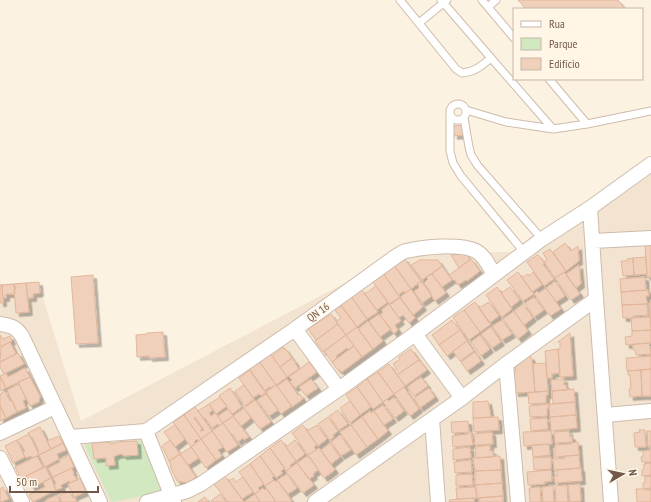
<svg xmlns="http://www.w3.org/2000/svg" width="651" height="502" viewBox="0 0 651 502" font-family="'PT Sans Narrow',sans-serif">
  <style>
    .residential { fill: #f3e4d1 }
    .green { fill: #d1e8c1 }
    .building { fill: #f0d0bb; stroke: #e2b79b; fill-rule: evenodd; filter: url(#shadow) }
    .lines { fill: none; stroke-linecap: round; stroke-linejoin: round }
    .service-casing { stroke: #cebcac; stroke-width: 9 }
    .minor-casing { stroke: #cebcac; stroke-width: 16 }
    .service { stroke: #fff; stroke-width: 7 }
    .minor { stroke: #fff; stroke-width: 14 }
    .labels { text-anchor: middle; stroke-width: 3; stroke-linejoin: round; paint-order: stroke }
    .street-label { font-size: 11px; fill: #725849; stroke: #fff6e8 }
  </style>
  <defs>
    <filter id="shadow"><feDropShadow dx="3.5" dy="3.5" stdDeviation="0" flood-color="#0004"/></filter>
  </defs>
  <rect width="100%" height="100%" fill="#fcf2e2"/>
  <path class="residential" d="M651,163v339h-651v-218l38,-2 43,139 323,-169h120z"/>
  <path class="green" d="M144,440l17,53 -50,9 -27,-58z"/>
  <path class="building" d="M518,0h100l7,9h-99z
    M462,125l1,10 -9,1 -1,-10z
    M565,243l6,8 7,-5 1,15 -13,10 -13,-19z
    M645,245h6v32h-4z
    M550,249l16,22 -11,7 -11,-16 3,-2 -4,-7z
    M466,254l4,6 -11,8 -8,-13z
    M537,255h1l7,8 -2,1 11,15 -10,7 -17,-24z
    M646,257l1,17 -13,1 -1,-17z
    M404,258l17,23 -10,8 -17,-24z
    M633,258l1,17 -11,1 -2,-15h6v-2z
    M471,259l9,12 -13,10 -1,-1 -8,5 -3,-5 -1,1 -5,-6z
    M420,260h18l4,6 -20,14 -11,-15z
    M394,265l17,24 -6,4 -1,-2 -6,4 -15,-22z
    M579,265l2,19 -5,4 -10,-14z
    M442,266l10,14 -10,7 -10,-13z
    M518,272l16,22 -11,7 -16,-21z
    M533,272l9,13 -10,7 -10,-14 6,-4 1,2z
    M564,272l16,22 -9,6 -16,-22z
    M383,273l17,24 -11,7 -17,-23z
    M432,274l14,19 -11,8 -5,-7 1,-1 -7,-10 4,-4 -2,-2z
    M93,275l5,68 -22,1 -5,-67z
    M645,277l1,13 -25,2 -1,-13z
    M421,281l11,15 -10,7 -8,-12 5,-3 -1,-1 1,-1 -2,-2z
    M555,281l10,15 -9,6 -10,-14z
    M39,282l1,11 -7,1v4h-5l-2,-15z
    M26,283l3,29 -13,1 -2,-24 2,-1v-1h-2v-3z
    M14,284l1,10h-9v4h-3l-1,-13z
    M0,285h2l1,18h-3z
    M376,286l12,16 -11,8 -12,-16z
    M497,287l15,22 -10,8 -16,-22z
    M510,287l10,13 -9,7 -10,-14z
    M546,288l15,21 -11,7 -16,-22 3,-3 2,2z
    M361,289l17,23 -11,7 -16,-23z
    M411,289l12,18 -10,8 -13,-18z
    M648,290l1,6h-3l1,8 -25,1 -1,-13z
    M350,295l17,24 -10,8 -18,-25z
    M534,297l10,13 -10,7 -9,-14z
    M400,298l15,20 -6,5 -6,-8 -4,3 -10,-14 1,-1 1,1z
    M475,302l16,22 -11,8 -16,-22z
    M489,302l10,14 -10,7 -10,-15z
    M649,303h2v13l-1,1z
    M389,304l12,17 -6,4 3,5 -4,4 -14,-19 3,-3 -2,-2z
    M523,304l10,14 -9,7 -10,-14z
    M647,304l1,11 -15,1 1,2h-11l-1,-13z
    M341,306l16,21 -11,8 -10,-13 5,-4 -6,-8z
    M464,310l16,22 -11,8 -16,-23z
    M514,311l14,20 -10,8 -15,-20z
    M331,314l7,10 -22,16 -8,-11z
    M379,314l12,15 -11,8 -11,-16z
    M650,317l1,13 -19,1 -1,-13z
    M452,320l8,10 -21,15 -7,-10z
    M502,320l10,14 -10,6 -10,-14z
    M368,321l15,20 -10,8 -15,-20z
    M338,324l8,11 -23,17 -8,-11z
    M357,327l16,22 -11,8 -16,-22z
    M491,327l10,15 -9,6 -11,-14z
    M460,330l7,11 -20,15 -8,-11z
    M651,330v13l-25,2 -1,-8 7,-1v-5z
    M163,332l2,25 -16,1v-2l-12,1 -1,-22 11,-1v-1z
    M570,333l3,43 -13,1 -2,-28h2v-7h-2z
    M0,335l3,4 7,-3 2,5 -12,6z
    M346,335l8,11 -6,4 -1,-2 -11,8 1,2 -5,4 -8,-11z
    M480,335l10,14 -9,7 -10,-14z
    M467,341l7,10 -14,10 -7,-10z
    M10,342l6,12 -16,8 1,-15z
    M649,343l2,11 -15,1 -1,-5h-2v-6z
    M354,346l8,11 -20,15 -5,-3 -5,-7z
    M283,347l1,2 1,-1 7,10 -12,9 -8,-11z
    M411,349l8,11 -22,15 -3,-4 3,-2 -4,-5 7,-5 -1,-2z
    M558,349l2,24 -8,1v4h-5l-2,-27z
    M475,352l6,9 -14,10 -6,-9z
    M18,353l6,11 -20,10 -4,-7v-5z
    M270,353l17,24 -11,8 -17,-24z
    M530,356l2,3 3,33 -20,1 -1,-18 1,-5 2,-5z
    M651,356v13l-24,2 -1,-13z
    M292,358l4,5h-1l4,6 -12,8 -7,-10z
    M419,360l8,10 -22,16 -8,-11z
    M259,361l17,24 -5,3 -1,-1 -6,4 -16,-23z
    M309,362l8,10 -22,16 -5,-6 2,-2 -3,-3z
    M546,363l2,28 -13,1 -2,-28z
    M389,364l16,22 -11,8 -16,-22z
    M25,368l5,9 -24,11 -6,-12 6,-3 2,4z
    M651,369v27h-9l-1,-26z
    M250,370l16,22 -5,4 -2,-2 -6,4 -14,-20z
    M641,370l1,26 -12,1 -1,-8h2l-1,-14h-2v-4z
    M378,372l16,22 -11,8 -16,-23z
    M0,376l6,12 -6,3z
    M30,377l10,19 -1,6 -9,4 -12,-24z
    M421,377l7,9 -14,10 -7,-9z
    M287,379l11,16 2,-1 3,5 -11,8 -15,-21z
    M311,379l7,9 -12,8 -7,-9z
    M367,379l16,23 -10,7 -16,-22z
    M564,379v6h2l1,5 -15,1 -1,-11z
    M19,384l7,15 -3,2 3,7 -9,4 -10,-22z
    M244,385l10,14 -9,7 -10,-15z
    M276,385l16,21 -11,8 -15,-22z
    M357,387l14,20 -11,8 -14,-20z
    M404,387l15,22 -9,7 -16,-22z
    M230,388l9,13h-1l4,6 -10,7 -13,-18z
    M429,388l6,9 -15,11 -6,-10z
    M574,389l1,13 -22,2 -1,-13z
    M5,391l5,10 2,-1 5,12 -11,6 -6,-12v-12z
    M548,391v4h-2v8l-17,1 -1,-11z
    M266,394l12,16 -9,6 -12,-16z
    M220,397l7,9 -11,8 -7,-10z
    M394,397l10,14 -9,7 -12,-16 4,-3 2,2z
    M255,400l16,22 -11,7 -16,-21z
    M350,401l10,14 -10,8 -10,-15z
    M488,401l3,16 -18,1v-16z
    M575,402l1,13 -26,2 -1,-13z
    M209,404l4,6 -4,3 2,3 4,-3 8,10 -4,3 -1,-2 -6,4 -7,-10 -1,1 -6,-8z
    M549,404v4h-2v8l-17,1 -1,-11z
    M383,405l10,14 -9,6 -10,-14z
    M0,406l6,12 -6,3z
    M195,407l17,24 -11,8 -17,-24zM195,417l9,13 -2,1h-2l2,-2 -8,-11z
    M244,408l7,10 -10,8 -8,-10z
    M228,409l5,7 -10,7 -5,-7z
    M338,410l10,14 -9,6 -10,-14z
    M370,411l1,2 3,-2 14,20 -10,8 -16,-22z
    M184,415l17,24 -3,2 -1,-2 -3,3 1,1 -4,4 -18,-25z
    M576,415l1,13 -26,3 -1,-14z
    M233,416l16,21 -5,3 -1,-2 -5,4 -6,-8h-1l-8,-11z
    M328,417l10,14 -5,4 1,2 -4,3 -12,-16z
    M362,417l16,22 -11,8 -16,-22z
    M498,417l1,13 -25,2 -1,-14z
    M547,418l1,11 -17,2 -1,-12z
    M468,421l1,11 -17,1 -1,-11z
    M223,423l15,22 -11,7 -15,-21z
    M175,425l10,14 -10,8 -11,-15z
    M303,425l14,20 -3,2 2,3 -8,5 -16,-22z
    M317,425l10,14 -9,7 -11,-15z
    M351,425l16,22 -11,8 -16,-23z
    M40,427l11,22 -12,6 -1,-3 1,-1 -7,-14 -1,1 -3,-5z
    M639,430h6l1,17h-11l-1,-14 6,-1z
    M212,431l11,16 -5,3 4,6 -6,4 -15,-21z
    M551,431l1,13 -28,2 -1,-14z
    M569,431l1,6 2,-1v6l-17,1 -1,-11z
    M647,431h4v15l-3,1z
    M468,432h3l2,13 -20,2 -1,-11 16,-2z
    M492,432l1,12 -18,1 -1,-11z
    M29,434l10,21 -7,3 -1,-2 -5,2 -4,-6 3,-1 -5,-8 -2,1 -1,-4z
    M340,435l11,15 -10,6 -10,-14z
    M59,436l4,7 -12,6 -4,-8z
    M201,439l15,21 -10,8 -15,-21z
    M17,440l8,17 -12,6 -8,-17z
    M170,440l10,14 -11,7 -7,-15z
    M281,440l15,21 -6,4 1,2 -5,4 -16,-23z
    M295,440l10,14 -9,7 -10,-14z
    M137,441l1,14 -15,1 -1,-2 -5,1 -1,1h-2l1,9 -9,1v-8l-12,1 -2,-16 18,-1v2l6,-1 1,-1z
    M578,442l1,13 -24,2v-12l16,-1v-1z
    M63,443l3,7 -9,4 2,5 -14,8 -6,-12z
    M330,443l10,14 -9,7 -10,-14z
    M549,444l1,11 -17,2 -1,-12z
    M490,445v6h3v6l-17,1 -1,-11z
    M191,447l8,11 -11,7 -8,-11z
    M470,447l1,11 -18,2v-11z
    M270,448l15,20 -4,3 2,2 -7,5 -16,-22z
    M319,448l16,22 -11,8 -16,-23z
    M651,450v12h-9l-1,-5 2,-1v-5z
    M180,454l16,23 -9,6 -10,-2 -7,-15 1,-1 -2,-4z
    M69,455l5,12 -21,10 -5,-9 12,-6 -1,-2z
    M579,455l1,13 -26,2 -1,-11 12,-1 -1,-2z
    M37,456l6,11 -22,12 -6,-12z
    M260,456l14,20 -2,2 2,2 -9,6 -15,-22z
    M307,456l1,2 2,-1 8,13 -5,4 1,2 -5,3 -12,-16z
    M500,456l1,14 -26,1 -2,-13z
    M551,457v12l-17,1 -1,-12z
    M471,460l1,12 -17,1 -1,-11z
    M297,463l17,22 -11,8 -17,-22z
    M651,463v12l-9,1v-6l2,-1v-5z
    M250,464l14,20 -6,4 2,2 -5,4 -16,-22z
    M45,467l6,11 -19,10 -6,-12z
    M72,468l2,6 -1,1 2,1 2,4 -7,3 -1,-2 -8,4 1,3 -6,2 -2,-5 2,-1 -3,-7z
    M581,468l1,13 -27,2 -1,-7h3v-6z
    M501,470l1,13 -27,2v-14z
    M551,470l1,11 -8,1 1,2 -17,1 -1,-13z
    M287,474l10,14 -9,6 -11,-14z
    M472,474l1,11 -17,1v-11z
    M225,476l19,26h-16l-14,-18z
    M651,476v12l-8,1v-6h2v-6z
    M243,477l10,15 -11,7 -13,-18 4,-3 3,4z
    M51,478l5,12 -23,12 -4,-7 16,-8 -2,-5z
    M80,478l6,14 -12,5 -6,-13z
    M274,480l2,2 1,-2 15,21 -2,1h-14l-11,-16z
    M502,483l1,13 -26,2 -2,-13z
    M580,484l1,17 -11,1 -2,-17z
    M567,485l1,17h-12l-1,-16z
    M553,486l1,16h-11l-1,-15z
    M3,487l6,12 -9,3v-13z
    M476,487l1,11 -20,1 -1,-11z
    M540,487l1,15h-11l-1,-14z
    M263,488l2,2 1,-2 10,14h-16l-5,-8z
    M636,489h11v1h4v12h-14z
    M69,491l4,7 1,-1 3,5h-15l-3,-6z
    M220,494l6,8h-14l-1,-1z
    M255,494l5,8h-16z
    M57,495l3,7h-13l-1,-2z
    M503,496v6h-24v-4z
    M205,497l3,5h-10z
    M474,498v4h-24l-1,-2z"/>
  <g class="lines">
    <defs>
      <path id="service" d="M400,0l56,69 6,4c13,-1 19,-7 29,-15l62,71
        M441,0l50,58
        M482,0l32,38
        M488,7l8,-7
        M419,23l28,-23
        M549,79l38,45
        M450 112a8 8 0 1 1 16 0a8 8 0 1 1-16 0Z
        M466,110l40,12 47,7 34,-5 64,-13
        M450,114v37l3,12 8,13 63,76
        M464,118l5,29 2,8 7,11 64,73"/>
      <path id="minor" d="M590,208l61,-44
        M593,241l58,-3
        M0,324c11,2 15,2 22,12l78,166
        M295,329l44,60
        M415,334l47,64
        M506,364l12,138
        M605,415l46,-4
        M432,419l6,83
        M146,431l149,-102 100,-72c3,-2 7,-5 11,-6 17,-4 54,-8 70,0 9,5 13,15 18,24
        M146,431l28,71
        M0,433l55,-26
        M70,437l76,-6
        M0,458l22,44
        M147,502l40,-11 14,-7 138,-95 76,-55 127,-95 48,-31 6,91 15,203
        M315,502l147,-104 44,-34 90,-65"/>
    </defs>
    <use href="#service" class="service-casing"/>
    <use href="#minor" class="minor-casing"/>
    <use href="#service" class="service"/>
    <use href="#minor" class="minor"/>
  </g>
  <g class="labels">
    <g class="street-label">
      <text transform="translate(318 312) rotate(-36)" y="4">QN 16</text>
    </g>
  </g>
  <rect x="513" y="8" width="130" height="72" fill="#fff6e8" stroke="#c7b7a8"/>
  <rect x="521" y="21" width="20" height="6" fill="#ffffff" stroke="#c7b7a8"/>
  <text x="549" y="28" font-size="12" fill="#725849">Rua</text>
  <rect x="521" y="38" width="20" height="12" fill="#d1e8c1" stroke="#c7b7a8"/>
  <text x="549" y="48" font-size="12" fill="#725849">Parque</text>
  <rect x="521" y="58" width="20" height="12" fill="#f0d0bb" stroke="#c7b7a8"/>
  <text x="549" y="68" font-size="12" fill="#725849">Edifício</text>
  <g transform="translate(623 474) rotate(81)" stroke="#fff6e8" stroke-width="3" paint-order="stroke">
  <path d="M0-3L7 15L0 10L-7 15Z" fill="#725849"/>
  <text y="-6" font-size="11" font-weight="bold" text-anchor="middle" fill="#725849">N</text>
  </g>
  <path d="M10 486v6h88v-6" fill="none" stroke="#725849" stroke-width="2"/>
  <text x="16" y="486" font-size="12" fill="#725849" stroke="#fff6e8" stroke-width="3" paint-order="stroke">50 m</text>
</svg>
